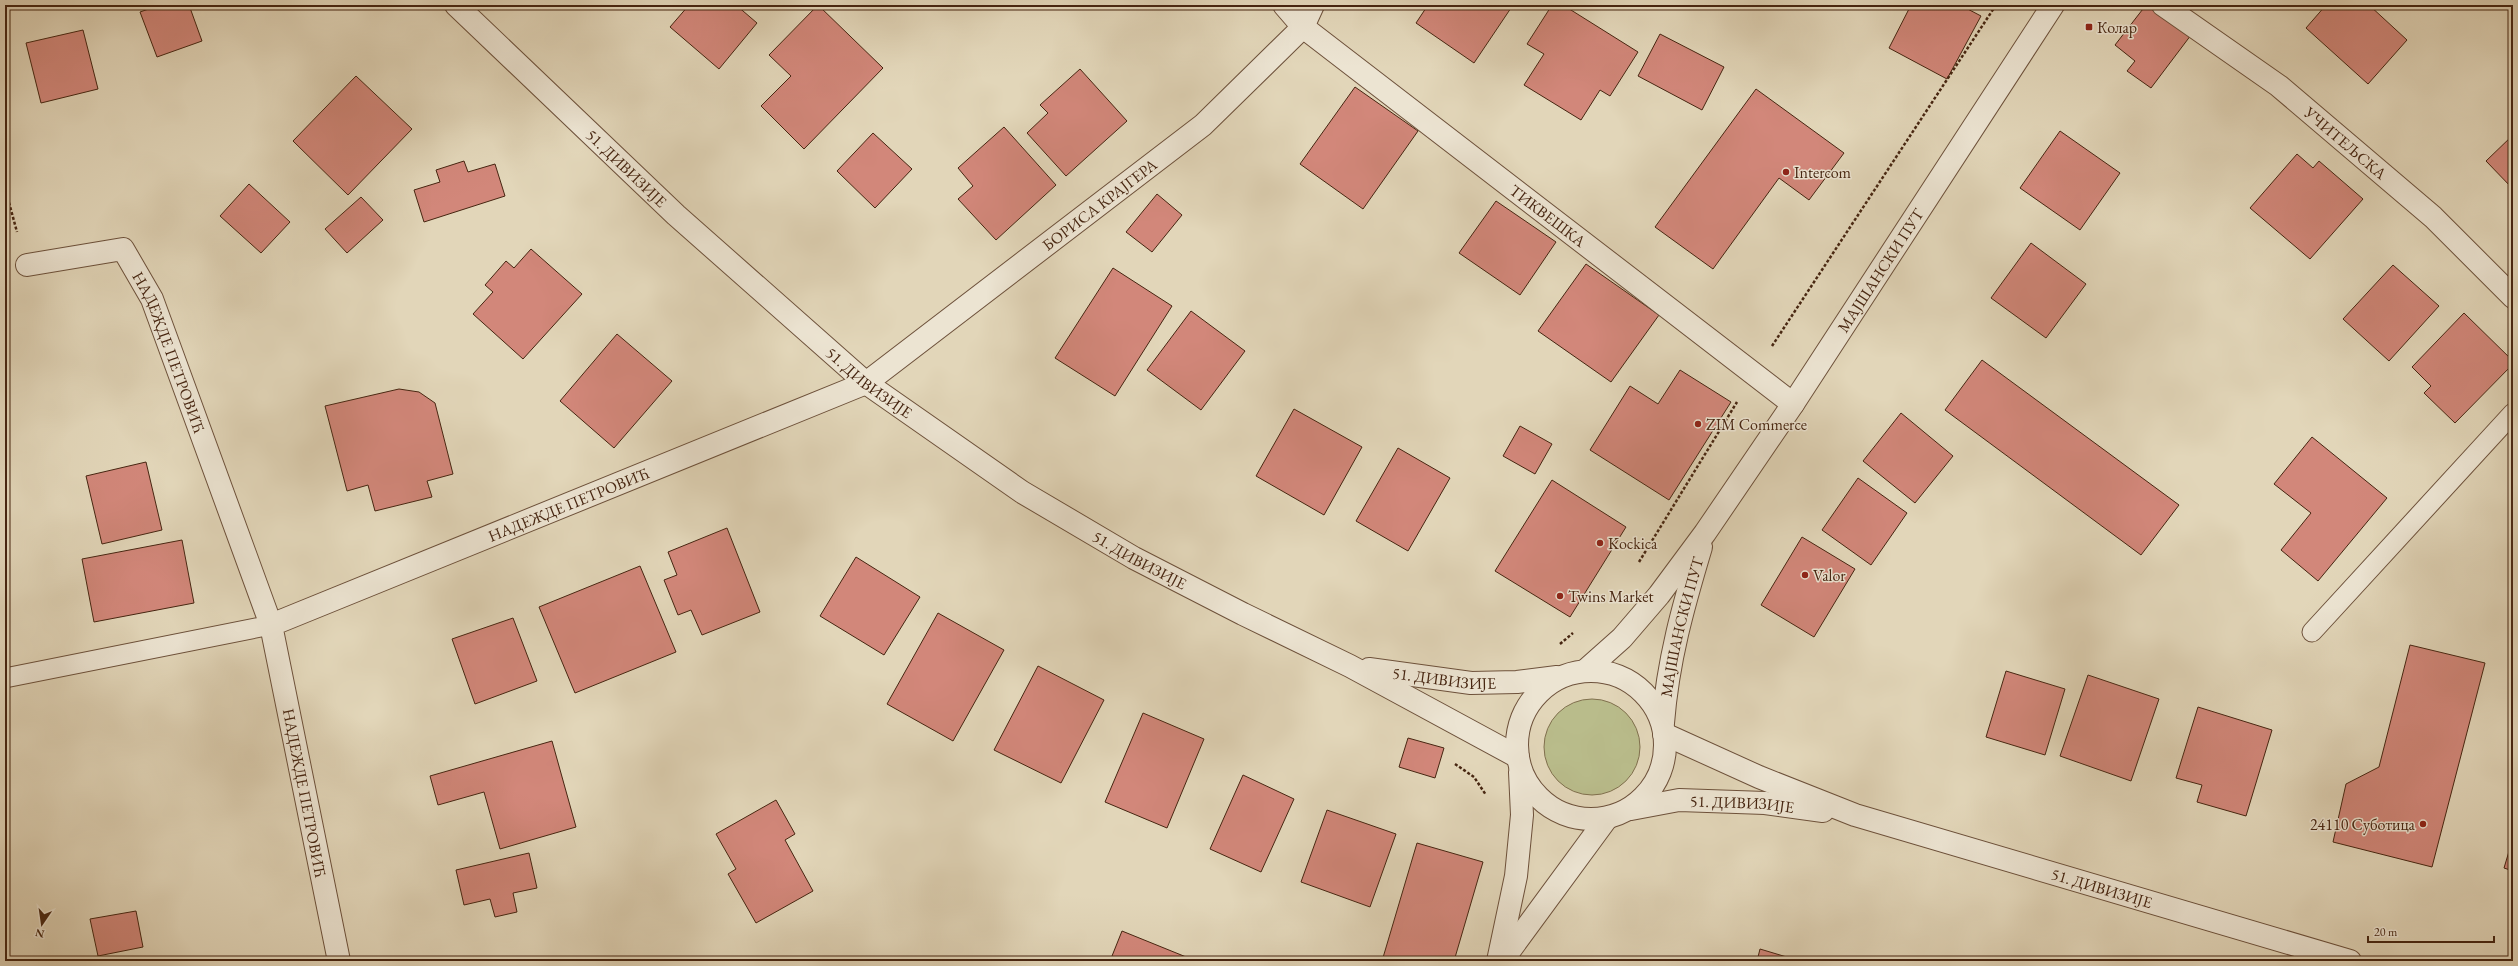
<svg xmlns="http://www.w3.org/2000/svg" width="2518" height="966" viewBox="0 0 2518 966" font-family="'EB Garamond',serif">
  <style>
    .green { fill: #b9bc8b; stroke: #80704e }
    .building { fill: #d2877a; stroke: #462511 }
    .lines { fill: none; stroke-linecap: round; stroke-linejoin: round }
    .service-casing { stroke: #6d513b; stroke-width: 21 }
    .minor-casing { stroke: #6d513b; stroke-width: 24 }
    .tertiary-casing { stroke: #6d513b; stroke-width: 24 }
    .path { stroke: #462511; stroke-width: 2.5; stroke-dasharray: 3 2; stroke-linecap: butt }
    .service { stroke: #ece4d2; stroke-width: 19 }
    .minor { stroke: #ece4d2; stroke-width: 22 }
    .tertiary { stroke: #ece4d2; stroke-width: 22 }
    .poi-dot { fill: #8f2418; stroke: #ece4d2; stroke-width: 1.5 }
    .labels { text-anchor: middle; stroke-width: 3; stroke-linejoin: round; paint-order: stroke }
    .poi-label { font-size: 16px; fill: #462511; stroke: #ece4d2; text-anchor: start }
    .street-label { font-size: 16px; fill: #462511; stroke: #ece4d2 }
  </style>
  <rect width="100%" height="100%" fill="#e2d6b9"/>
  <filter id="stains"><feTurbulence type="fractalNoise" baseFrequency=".005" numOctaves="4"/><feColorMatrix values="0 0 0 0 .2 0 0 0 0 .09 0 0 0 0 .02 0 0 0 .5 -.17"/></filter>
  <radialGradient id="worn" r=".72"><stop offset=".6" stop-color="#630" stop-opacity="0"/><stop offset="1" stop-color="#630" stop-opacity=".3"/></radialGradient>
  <path class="green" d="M1544 747a48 48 0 1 1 96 0a48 48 0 1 1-96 0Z"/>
  <path class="building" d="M160,5h29l13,36 -45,16 -17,-45z
    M689,5h47l21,18 -38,46 -49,-42z
    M818,5l65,63 -79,81 -43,-43 30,-30 -22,-21z
    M1428,5h85l-39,58 -58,-40z
    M1552,5h11l75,47 -28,44 -10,-6 -19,30 -57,-35 20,-31 -17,-10z
    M1911,5h49l21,11 -34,63 -58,-31z
    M2146,5h5l40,30 -40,53 -24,-17 8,-10 -20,-16z
    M2326,5h43l38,35 -39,44 -62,-56z
    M83,30l15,59 -57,14 -15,-60z
    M1660,34l64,33 -22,43 -64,-34z
    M1080,69l47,52 -61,55 -39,-43 21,-20 -8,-8z
    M356,76l56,53 -64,66 -55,-54z
    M1355,87l63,44 -55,78 -63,-45z
    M1756,89l88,64 -35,47 -30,-22 -66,91 -58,-42z
    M1004,127l52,58 -60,55 -38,-41 15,-13 -15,-18z
    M2060,131l60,42 -40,57 -60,-42z
    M873,133l39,36 -37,39 -38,-37z
    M2513,135v54l-27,-28z
    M2297,154l16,14 6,-7 44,38 -53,60 -60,-51z
    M464,161l4,11 27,-8 10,32 -81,26 -10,-32 26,-8 -4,-12z
    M249,184l41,38 -29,31 -41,-37z
    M1157,194l25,21 -30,37 -26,-20z
    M361,197l22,23 -36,33 -22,-24z
    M1496,201l60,41 -36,53 -61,-42z
    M2031,243l55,41 -40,54 -55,-40z
    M531,249l51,45 -59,65 -50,-45 20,-22 -8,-7 21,-24 8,7z
    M1586,264l73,51 -48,67 -73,-51z
    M2393,265l46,41 -50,55 -46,-42z
    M1113,268l59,38 -57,90 -60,-38z
    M1191,311l54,40 -44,59 -54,-40z
    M2464,313l49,48v3l-58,59 -31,-30 7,-7 -19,-19z
    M617,334l55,47 -58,67 -54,-47z
    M1982,360l197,145 -38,50 -196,-145z
    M1680,370l51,32 -62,98 -79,-50 40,-64 28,18z
    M399,389l20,3 16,11 18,71 -26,7 5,16 -57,14 -7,-26 -21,6 -22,-85z
    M1294,409l68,38 -38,68 -68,-39z
    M1901,413l52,43 -38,47 -52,-42z
    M1520,426l32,18 -17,30 -32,-18z
    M2312,437l75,61 -69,83 -37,-31 30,-37 -37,-29z
    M1398,448l52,30 -42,73 -52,-30z
    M146,462l16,68 -60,14 -16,-68z
    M1858,478l49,35 -36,52 -49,-35z
    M1552,480l74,47 -56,90 -75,-46z
    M727,528l33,84 -58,23 -11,-25 -13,5 -14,-35 13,-5 -9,-23z
    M1802,537l53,32 -41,68 -53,-32z
    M182,540l12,63 -100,19 -12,-63z
    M856,557l64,40 -36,58 -64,-39z
    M640,566l36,86 -101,41 -36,-86z
    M938,613l66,37 -51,91 -66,-37z
    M513,618l24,63 -62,23 -23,-65z
    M2410,645l75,18 -53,204 -99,-25 13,-58 33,-17z
    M1038,666l66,34 -43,83 -67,-33z
    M2006,671l59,18 -20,66 -59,-18z
    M2088,675l71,24 -28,82 -71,-25z
    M2198,707l74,23 -26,86 -49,-14 5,-17 -26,-7z
    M1143,713l61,26 -37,89 -62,-26z
    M1408,738l36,10 -9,30 -36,-11z
    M552,741l24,86 -76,22 -16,-57 -46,13 -8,-29z
    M1243,775l51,24 -33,73 -51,-23z
    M776,800l19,34 -10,6 28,51 -57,32 -28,-49 8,-5 -20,-35z
    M1327,810l69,24 -26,73 -69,-25z
    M2513,838v33l-9,-3z
    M1417,843l66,19 -29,99h-72z
    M529,853l8,35 -24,5 4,19 -22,5 -5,-18 -26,6 -8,-35z
    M136,911l7,36 -45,9 -8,-37z
    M1122,931l74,30h-86z
    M1760,949l40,12h-43z"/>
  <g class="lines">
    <defs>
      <path id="service" d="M2312,632l201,-219
        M5,678l266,-53"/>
      <g id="minor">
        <path id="s1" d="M1284,5l19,22 490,377"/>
        <path id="s2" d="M2163,5l116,81 154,131 80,80"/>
        <path id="s3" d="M27,265l96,-16 29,50 119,326"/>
        <path id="s4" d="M339,961l-68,-336 595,-242 337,-258 100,-98 10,-22"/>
      </g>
      <g id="tertiary">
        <path id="s5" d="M456,5l220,210 190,168 156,109 112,66 109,56 107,52 168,91"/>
        <path id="s6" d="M1369,669l102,14 46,-1 40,-5"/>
        <path id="s7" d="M1586,670l36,-32 37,-43 46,-62 88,-129 260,-399"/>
        <circle cx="1591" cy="745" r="74"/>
        <path id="s8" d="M1663,723c5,-63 20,-116 38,-176"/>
        <path id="s9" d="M1664,734l95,43 96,38 495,146"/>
        <path id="s10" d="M1631,809l48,-9 86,3 58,8"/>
        <path d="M1498,961l18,-85 6,-61 -2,-43"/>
        <path d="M1502,961l105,-143"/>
      </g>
    </defs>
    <use href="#service" class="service-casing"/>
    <use href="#minor" class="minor-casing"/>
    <use href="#tertiary" class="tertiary-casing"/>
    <path class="path" d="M5,188l12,44
      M1772,346l224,-341
      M1639,562l98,-160
      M1560,644l13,-11
      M1455,764l19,13 12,18"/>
    <use href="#service" class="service"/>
    <use href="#minor" class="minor"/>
    <use href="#tertiary" class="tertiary"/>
  </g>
  <g class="poi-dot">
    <rect x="2085" y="23" width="8" height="8" rx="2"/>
    <circle cx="1786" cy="172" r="4"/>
    <circle cx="1698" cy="424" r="4"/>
    <circle cx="1600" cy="543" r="4"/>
    <circle cx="1805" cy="575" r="4"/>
    <circle cx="1560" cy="596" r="4"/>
    <circle cx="2423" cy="824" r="4"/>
  </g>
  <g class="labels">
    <g class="poi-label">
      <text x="2097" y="33">Колар</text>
      <text x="1794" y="178">Intercom</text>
      <text x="1706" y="430">ZIM Commerce</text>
      <text x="1608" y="549">Kockica</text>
      <text x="1813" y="581">Valor</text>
      <text x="1568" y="602">Twins Market</text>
      <text x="2415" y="830" text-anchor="end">24110 Суботица</text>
    </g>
    <g class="street-label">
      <text dy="6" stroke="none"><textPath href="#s2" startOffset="229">УЧИТЕЉСКА</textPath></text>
      <text dy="6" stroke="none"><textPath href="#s5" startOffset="236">51. ДИВИЗИЈЕ</textPath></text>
      <text dy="6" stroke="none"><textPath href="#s4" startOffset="1279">БОРИСА КРАЈГЕРА</textPath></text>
      <text dy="6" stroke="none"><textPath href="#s1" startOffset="338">ТИКВЕШКА</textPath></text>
      <text dy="6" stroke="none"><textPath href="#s7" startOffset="498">МАЈШАНСКИ ПУТ</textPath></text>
      <text dy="6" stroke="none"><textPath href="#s3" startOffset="211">НАДЕЖДЕ ПЕТРОВИЋ</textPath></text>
      <text dy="6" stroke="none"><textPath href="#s5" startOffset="560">51. ДИВИЗИЈЕ</textPath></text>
      <text dy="6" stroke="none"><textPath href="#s4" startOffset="664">НАДЕЖДЕ ПЕТРОВИЋ</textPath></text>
      <text dy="6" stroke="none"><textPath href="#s5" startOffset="884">51. ДИВИЗИЈЕ</textPath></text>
      <text dy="6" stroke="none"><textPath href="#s8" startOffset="98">МАЈШАНСКИ ПУТ</textPath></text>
      <text dy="6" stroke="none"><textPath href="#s6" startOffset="76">51. ДИВИЗИЈЕ</textPath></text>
      <text transform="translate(305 793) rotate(79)" y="6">НАДЕЖДЕ ПЕТРОВИЋ</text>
      <text dy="6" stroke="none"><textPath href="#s10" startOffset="112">51. ДИВИЗИЈЕ</textPath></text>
      <text dy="6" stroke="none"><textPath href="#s9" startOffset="465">51. ДИВИЗИЈЕ</textPath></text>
    </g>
  </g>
  <rect width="2518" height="966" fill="none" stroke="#e2d6b9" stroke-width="20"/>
  <rect x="6" y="6" width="2506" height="954" fill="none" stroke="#462511" stroke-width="2"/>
  <rect x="10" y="10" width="2498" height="946" fill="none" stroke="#462511"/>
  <g transform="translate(42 924) rotate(193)" stroke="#ece4d2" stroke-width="3" paint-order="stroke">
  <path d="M0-3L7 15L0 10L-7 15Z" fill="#462511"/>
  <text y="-6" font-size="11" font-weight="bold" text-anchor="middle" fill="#462511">N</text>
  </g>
  <path d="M2368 936v6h126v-6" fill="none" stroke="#462511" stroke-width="2"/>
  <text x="2374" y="936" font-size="12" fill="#462511" stroke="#ece4d2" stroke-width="3" paint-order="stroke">20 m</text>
  <rect width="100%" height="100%" filter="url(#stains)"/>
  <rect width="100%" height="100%" fill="url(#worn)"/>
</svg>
